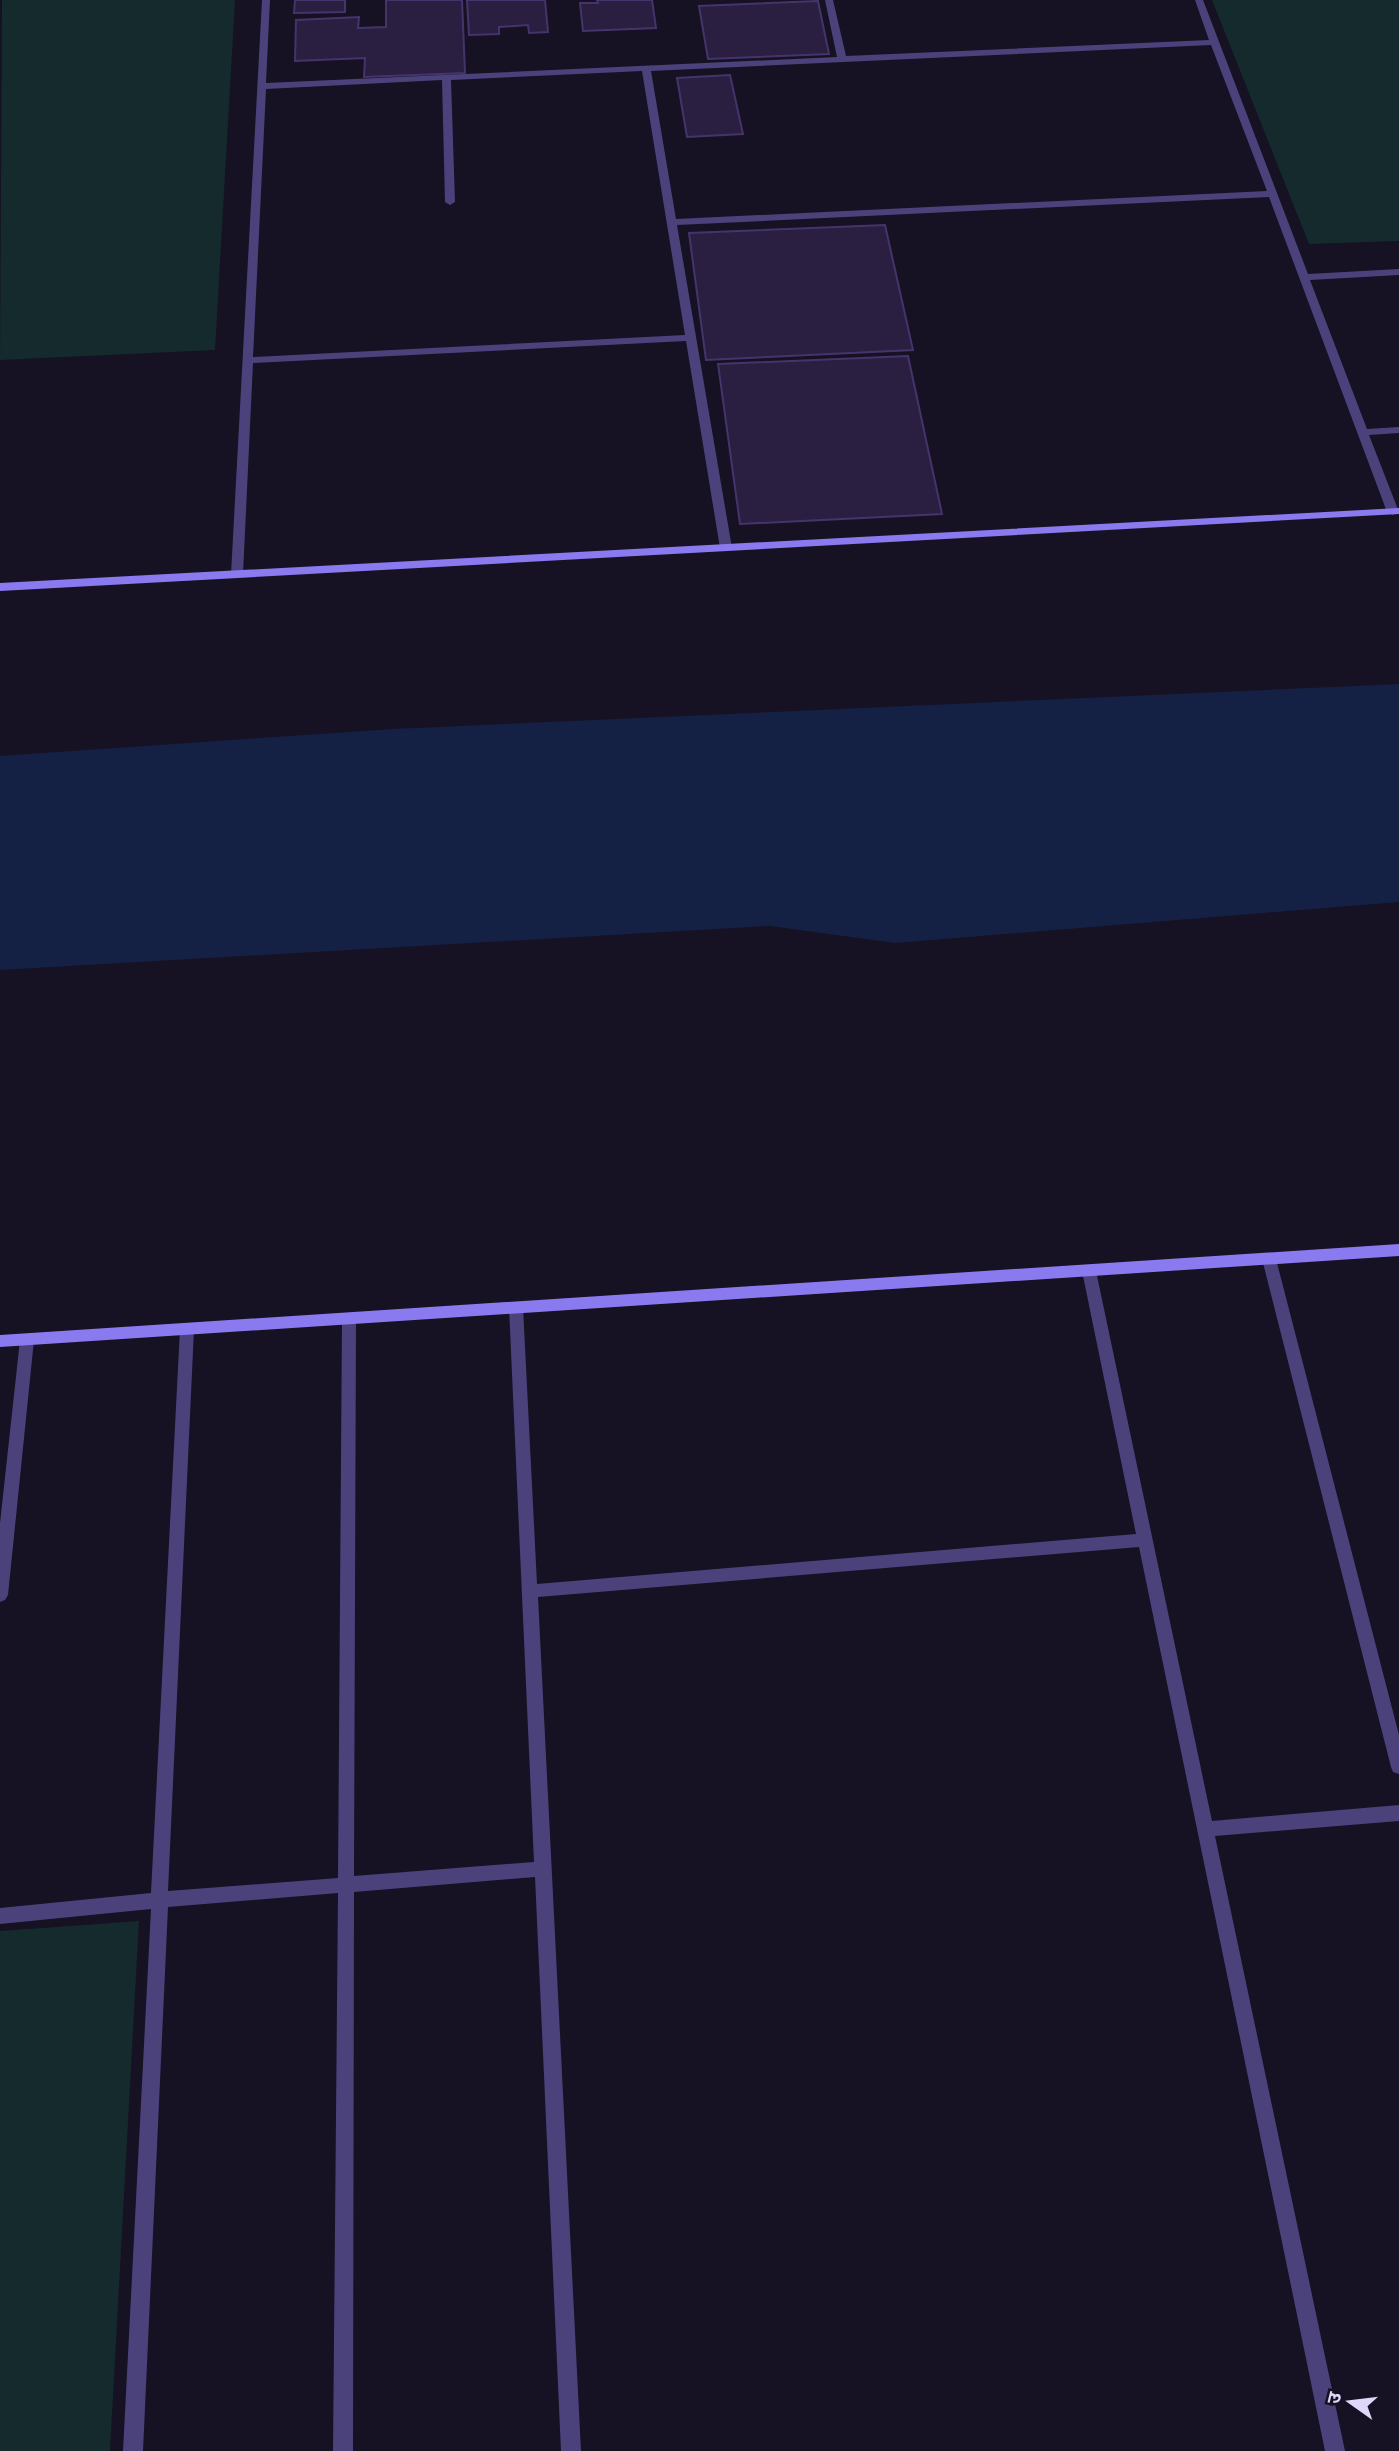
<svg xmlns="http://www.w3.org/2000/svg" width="1399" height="2451" viewBox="0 0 1399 2451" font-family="Lato,'Noto Sans Devanagari',sans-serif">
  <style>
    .green { fill: #152a2c }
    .water { fill: #142144 }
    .building { fill: #2a1f41; stroke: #45346b; stroke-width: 2 }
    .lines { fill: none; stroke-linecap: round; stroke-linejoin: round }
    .street { fill: #4b427c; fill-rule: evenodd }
    .secondary { fill: #8a7aef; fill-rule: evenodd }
  </style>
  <rect width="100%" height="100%" fill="#161123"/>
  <path class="green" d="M2,0h233l-20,350 -215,10z
    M1212,0h187v241l-90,3z
    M139,1921l-29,530h-110v-520z"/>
  <path class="water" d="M1399,684v218l-504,41 -125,-17 -770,44v-214l392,-27z"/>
  <path class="building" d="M295,0h50v12l-51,1z
    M386,0h76l3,73 -101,4 1,-19 -70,3 1,-41 63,-3 -1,11 28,-1z
    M467,0h78l3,32 -19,1 -1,-8 -29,2v7l-30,1z
    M597,0h55l4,28 -73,3 -3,-28h18z
    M818,1l11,53 -121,5 -9,-53z
    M730,75l13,59 -56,3 -10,-59z
    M885,225l28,125 -207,10 -17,-127z
    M908,356l34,158 -202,10 -22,-160z"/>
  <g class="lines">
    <path class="street" d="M262,0h8l-4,83 571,-26 -12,-57h8l13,56 363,-16 -14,-40h8l105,274 91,-5v6l-89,5 57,149 32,-2v6l-30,2 30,77 -6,3 -6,-3 -118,-315 -592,28 55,323 -2,2h-8l-2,-2 -34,-207 -433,22 -10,211 -2,2h-8l-2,-2zM1211,45l56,146 -591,28 -25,-148zM642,71l43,264 -432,22 13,-268 176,-9 3,122 5,3 5,-3 -4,-122z
      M1269,1253l5,2 2,4 123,476v39l-6,-2 -2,-5 -129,-508 2,-4z
      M1089,1265l5,2 2,4 116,550 187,-16v16l-184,15 130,615h-20l-186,-904 -601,50 43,854h-20l-26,-574 -181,15 -1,559h-20l5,-558 -170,14 -25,544h-20l28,-542 -151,15v-16l151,-15 29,-564 2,-4h10l2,4 -26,562 170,-13 4,-560 2,-4h10l2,4 -2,558 180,-14 -25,-555 2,-4h10l2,4 14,277 599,-50 -54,-263 2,-4z
      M27,1334l5,2 2,4 -26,255 -3,5 -5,2v-79l20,-183 2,-4z"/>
    <path class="secondary" d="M1399,508v6l-1399,77v-8z
      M1399,1244v12l-1399,91v-12z"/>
  </g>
  <g transform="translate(1350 2402) rotate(284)" stroke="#161123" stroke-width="5" paint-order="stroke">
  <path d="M0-5L12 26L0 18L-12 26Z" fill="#dfd7fa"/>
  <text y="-10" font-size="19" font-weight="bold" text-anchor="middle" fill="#dfd7fa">उ</text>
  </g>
</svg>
